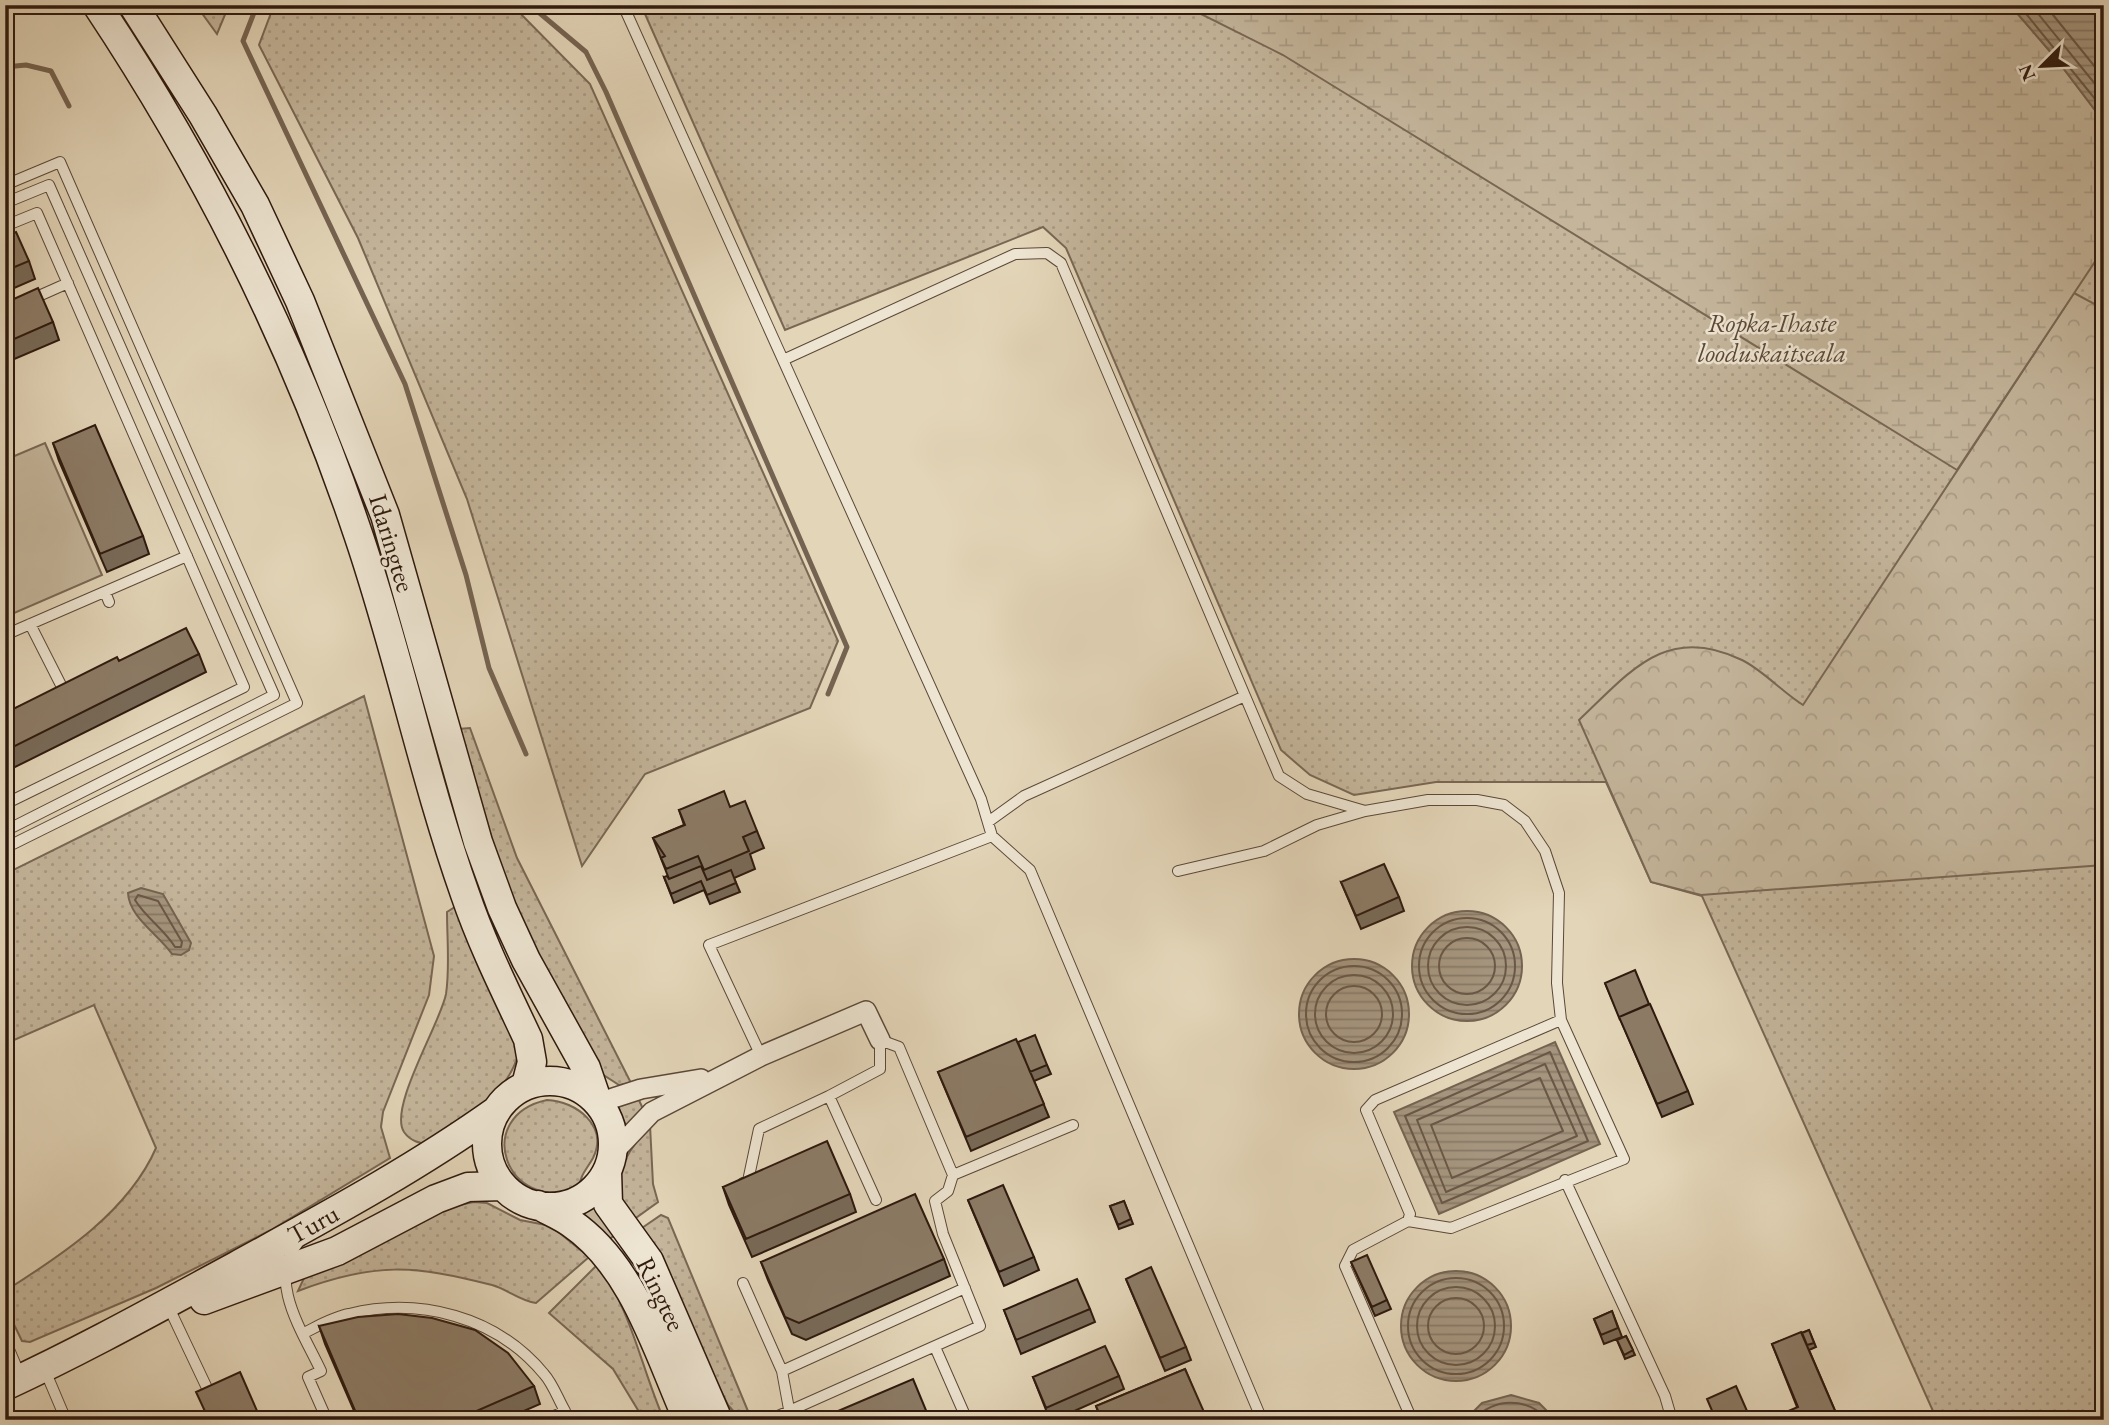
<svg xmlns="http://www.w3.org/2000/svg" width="2109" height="1425" viewBox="0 0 2109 1425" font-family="'EB Garamond',serif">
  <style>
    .green { fill: url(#green-dots); stroke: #796754; stroke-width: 2 }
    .forest { fill: url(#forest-crowns); stroke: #796754; stroke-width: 2 }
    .wetland { fill: url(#wetland-marsh); stroke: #796754; stroke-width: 2 }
    .pitch { fill: #c4b59b; stroke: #796754; stroke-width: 2 }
    .water { fill: url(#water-rules); stroke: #756351; stroke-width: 2 }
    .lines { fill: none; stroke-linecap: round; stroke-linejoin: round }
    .shore { stroke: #6a5746; stroke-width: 2 }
    .stream { stroke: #756351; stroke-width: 5 }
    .service-casing { stroke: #5b4838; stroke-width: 12 }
    .minor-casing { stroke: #5b4838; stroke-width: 22 }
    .secondary-casing { stroke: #2e190e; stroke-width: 31 }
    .service { stroke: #ede4d1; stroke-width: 10 }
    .minor { stroke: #ede4d1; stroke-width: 19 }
    .secondary { stroke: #ede4d1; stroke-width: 28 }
    .wall { fill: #786a58; stroke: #2e190e; stroke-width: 2 }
    .building { fill: #8c7b66; stroke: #2e190e; stroke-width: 2 }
    .labels { text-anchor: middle; stroke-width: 5; stroke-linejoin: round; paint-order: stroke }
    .park-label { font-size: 26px; font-style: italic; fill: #5b4838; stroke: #ede4d1 }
    .street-label { font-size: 26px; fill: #2e190e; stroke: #ede4d1 }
  </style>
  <defs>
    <pattern id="green-dots" width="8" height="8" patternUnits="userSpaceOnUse" patternTransform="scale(1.75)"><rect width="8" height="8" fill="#c4b59b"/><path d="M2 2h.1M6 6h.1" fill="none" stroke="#a99b84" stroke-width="1.8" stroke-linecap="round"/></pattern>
    <pattern id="forest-crowns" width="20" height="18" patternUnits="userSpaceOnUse" patternTransform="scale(1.75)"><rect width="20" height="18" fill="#c4b59b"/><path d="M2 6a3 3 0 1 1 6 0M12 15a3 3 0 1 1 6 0" fill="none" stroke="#a99b84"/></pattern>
    <pattern id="wetland-marsh" width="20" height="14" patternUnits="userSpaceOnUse" patternTransform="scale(1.75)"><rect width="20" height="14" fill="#c4b59b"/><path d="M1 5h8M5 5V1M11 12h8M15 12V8" fill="none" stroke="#a99b84"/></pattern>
    <pattern id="water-rules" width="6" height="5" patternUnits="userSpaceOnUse" patternTransform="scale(1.75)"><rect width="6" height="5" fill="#a5957e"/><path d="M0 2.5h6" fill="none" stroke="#877966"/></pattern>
  </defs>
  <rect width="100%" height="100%" fill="#e3d5b8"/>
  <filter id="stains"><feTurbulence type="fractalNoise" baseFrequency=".00286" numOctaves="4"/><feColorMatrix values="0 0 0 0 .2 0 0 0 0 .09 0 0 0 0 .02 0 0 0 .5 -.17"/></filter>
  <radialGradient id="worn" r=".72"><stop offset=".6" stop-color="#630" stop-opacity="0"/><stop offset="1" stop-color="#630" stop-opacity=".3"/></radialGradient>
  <path class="green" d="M196,5h33l-12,29z
    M274,5h238l78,79 248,557 -28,67 -165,66 -63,92 -115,-367 -109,-261 -99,-193z
    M641,5h1463v1415h-167l-235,-524 -51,-14 -45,-100h-170l-82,13 -44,-20 -29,-25 -215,-502 -23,-21 -258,103z
    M364,696l70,260 -5,39 -46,117 -2,15 9,31 -119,72 -115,58 -126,54 -8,-1 -17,-35v-15c57,-36 123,-79 151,-143l-62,-143 -89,39v-170z
    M470,728l47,130 114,225 -12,2 -17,-11c-22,-40 -46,-81 -66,-122 -33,-71 -57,-147 -77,-223z
    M458,905l61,147c-11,43 -54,67 -87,93 -12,-2 -21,-3 -28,-13 -16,-24 37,-110 42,-138 4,-26 1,-56 1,-82z
    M638,1098l6,13 -15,14 -4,-1 -7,-17z
    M547,1100c29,1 62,26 46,58 -6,11 -13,17 -14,30 -74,27 -107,-72 -32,-88z
    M650,1125l3,59 5,18 -25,18c-4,-7 -13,-16 -15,-24 -5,-25 17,-54 32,-71z
    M474,1202l13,1 33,17 31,6 38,31 -53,46c-16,-2 -29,-14 -44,-18 -78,-20 -117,-23 -194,6l6,-13 58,-25 87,-46z
    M591,1202l26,31 -12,10 -32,-32z
    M661,1215l7,3 82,198 -15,-3 -7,-8 -89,-175z
    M598,1264c34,48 43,103 66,156h-20l-31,-51 -64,-56z"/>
  <path class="forest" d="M2074,293l30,16v556l-403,30 -50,-13 -72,-162c51,-48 87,-97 163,-60 22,11 40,32 61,45z"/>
  <path class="wetland" d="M1183,5h827l44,51 50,66v126l-147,222 -674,-415z"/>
  <path class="pitch" d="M45,443l57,132 -97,42v-157z"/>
  <path class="water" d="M2010,5h89l5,6v111l-50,-66z
    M141,888l22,6 28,49 -2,7 -8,5 -9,-1c-13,-19 -43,-37 -44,-61z
    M1412 966a55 55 0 1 1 110 0a55 55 0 1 1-110 0Z
    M1299 1014a55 55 0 1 1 110 0a55 55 0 1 1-110 0Z
    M1555,1042l45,102 -161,70 -45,-102z
    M1401 1326a55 55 0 1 1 110 0a55 55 0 1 1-110 0Z
    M1511,1395l28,8 17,17h-91l17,-17z"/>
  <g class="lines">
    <path class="shore" d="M2019,5l85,105
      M2031,5l73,90
      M2045,5l59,73
      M138,895l20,6 24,41 -1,5h-6c-11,-18 -29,-29 -40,-47z
      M1419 966a48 48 0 1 1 96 0a48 48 0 1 1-96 0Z
      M1428 966a39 39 0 1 1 78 0a39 39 0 1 1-78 0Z
      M1439 966a28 28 0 1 1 56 0a28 28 0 1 1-56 0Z
      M1306 1014a48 48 0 1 1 96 0a48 48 0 1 1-96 0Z
      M1315 1014a39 39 0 1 1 78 0a39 39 0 1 1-78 0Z
      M1326 1014a28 28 0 1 1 56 0a28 28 0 1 1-56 0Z
      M1550,1052l38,89 -146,62 -37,-87z
      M1545,1064l32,72 -131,56 -29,-72z
      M1540,1078l23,53 -111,47 -21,-53z
      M1408 1326a48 48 0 1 1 96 0a48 48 0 1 1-96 0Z
      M1417 1326a39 39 0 1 1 78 0a39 39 0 1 1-78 0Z
      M1428 1326a28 28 0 1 1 56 0a28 28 0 1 1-56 0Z
      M1474,1420c20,-23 53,-23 74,0"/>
    <path class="stream" d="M257,5l-14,36 162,343 61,191 23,93 37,86
      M530,5l56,47 20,40 241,555 -19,47
      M5,67l21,-2 25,6 18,35"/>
    <defs>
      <path id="service" d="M623,5l358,794 11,37
        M5,185l55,-23 237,541 -292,145
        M5,203l44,-18 225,510 -269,136
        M5,226l32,-13 207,474 -239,117
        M41,295l27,-12
        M783,360l232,-106 32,-1 14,10 218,513 28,18 58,17
        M105,592l4,10
        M30,624l36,71
        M5,635l182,-79
        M988,822l36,-26 221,-100
        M1178,871l86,-20 53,-26 48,-14 63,-11h49l27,5 21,16 20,30 14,42 -2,90 4,37
        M761,1056l-52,-111 283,-109 38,34 232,550
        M1565,1180l100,216 7,24
        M743,1183l5,-2 11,-52 70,-33
        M876,1200l-47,-104 51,-27v-29l19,7 54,128
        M1408,1221l2,-7 -44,-104 9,-10 186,-80 63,139 -173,69 -43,-7 -55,29 -8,16 67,154
        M298,1243c-32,37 6,91 23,128l-13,6 19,43
        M743,1283l39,88 9,49
        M171,1312l36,76
        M304,1333c14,-7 29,-16 45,-19 70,-17 147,2 195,60 9,10 14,25 21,37l-19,9
        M5,1340l15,35
        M935,1347l32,73
        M44,1368l22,52
        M782,1371l183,-83
        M769,1420l211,-94 -37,-92 -8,-33 13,-10 5,-16 120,-50"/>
      <path id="minor" d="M598,1103l43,-14 60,-10
        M612,1154l40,-42 109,-56 105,-45 14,29"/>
      <path id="secondary" d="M97,5c109,164 197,339 260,526 41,119 66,244 108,363 17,50 41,98 63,145l4,23 -6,23
        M133,5l70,110 52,90 45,96 85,214 93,327 24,66 24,52 60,108 12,35
        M487 1144a63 63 0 1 1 126 0a63 63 0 1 1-126 0Z
        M607,1171l1,33 41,57 69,159
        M538,1205c11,6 23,11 33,18 63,43 87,130 117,197
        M204,1300l133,-49 99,-52 32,-12 35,-1
        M5,1386c80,-37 155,-79 231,-120 89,-49 177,-96 260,-155"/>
    </defs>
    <use href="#service" class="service-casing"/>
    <use href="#minor" class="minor-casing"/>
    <use href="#secondary" class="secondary-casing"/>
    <use href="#service" class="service"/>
    <use href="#minor" class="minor"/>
    <use href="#secondary" class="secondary"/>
  </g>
  <path class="wall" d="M5,237l24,24 6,18 -30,13z
    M5,303l48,19 6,18 -54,23z
    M53,443l90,93 6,18 -42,18 -48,-111z
    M199,654l7,18 -201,100v-59l114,-52z
    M730,807l27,24 7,17 -14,6 5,15 -21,9 6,14 -30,12 -6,-14 -30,13 -10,-26 5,2 -16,-41 31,-13 -5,-15z
    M1341,882l58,15 5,14 -43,18z
    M1605,983l83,108 5,13 -31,13z
    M1020,1048l27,17 4,9 -17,7 15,36 -78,34 -33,-79z
    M723,1187l127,7 6,18 -104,45 -23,-52z
    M968,1200l66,57 5,13 -35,16z
    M1124,1201l9,23 -14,5 -9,-23z
    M944,1259l6,17 -144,64 -14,-6 -24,-54 -7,-18z
    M1351,1262l36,38 4,9 -16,7z
    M1126,1279l60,68 5,13 -26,11z
    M1090,1309l5,13 -74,32 -17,-44z
    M1612,1311l10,26 -18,7 -10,-25z
    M319,1326l215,60 6,18 -37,16h-145l-33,-76z
    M1809,1330l7,17 -7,3 30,70 -42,-13 -25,-63z
    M1626,1336l9,19 -10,4 -8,-19z
    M1185,1369l21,51h-105l-5,-14z
    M1119,1376l5,13 -70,31h-4l-17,-43z"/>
  <path class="building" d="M16,232l13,29 -24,10v-34z
    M38,288l15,34 -48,21v-40z
    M95,425l48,111 -43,18 -47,-111z
    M186,628l13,26 -194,97v-38l112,-56 2,4z
    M724,791l6,16 15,-6 12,30 -14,6 6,14 -45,19 -6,-14 -32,13 -5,-11 4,-2 -12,-18 32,-13 -6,-15z
    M1384,864l15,33 -43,19 -15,-34z
    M701,866l6,14 24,-10 5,13 -29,12 -6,-14 -30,13 -7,-17 3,-1 2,3z
    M1635,970l14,34 -30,13 1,3 -15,-37z
    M1650,1004l38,87 -31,13 -38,-87z
    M1035,1035l12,30 -17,7 -12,-30z
    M1016,1039l28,65 -78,33 -28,-65z
    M827,1141l23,53 -104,45 -23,-52z
    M1003,1185l31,72 -35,15 -31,-72z
    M915,1194l29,65 -145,64 -14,-6 -24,-55z
    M1124,1201l7,18 -13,6 -8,-19z
    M1367,1255l20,45 -15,7 -21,-45z
    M1151,1267l35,80 -26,11 -34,-79z
    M1077,1279l13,30 -74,31 -12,-30z
    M1612,1311l6,17 -17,7 -7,-16z
    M398,1314l34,4 43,12 33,23 26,33 -78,34h-97l-40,-94 39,-9z
    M1809,1330l5,13 -7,2 -5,-12z
    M1801,1332l38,88h-72l31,-13 -26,-63z
    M1626,1336l7,14 -9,5 -7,-15z
    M1105,1346l14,30 -73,32 -13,-31z
    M1185,1369l19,43 -18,8h-84l-6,-14z
    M240,1372l21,48h-52l-13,-28z
    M913,1379l17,41h-104l-2,-3z
    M1736,1386l15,34h-35l-9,-21z
    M1097,1411l3,9h-25z"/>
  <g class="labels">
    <g class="park-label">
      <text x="1772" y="332">Ropka-Ihaste<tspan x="1772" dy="30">looduskaitseala</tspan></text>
    </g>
    <g class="street-label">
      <text transform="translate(392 543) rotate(73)" y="9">Idaringtee</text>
      <text transform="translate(313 1224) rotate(-29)" y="9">Turu</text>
      <text transform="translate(661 1294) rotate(64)" y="9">Ringtee</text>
    </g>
  </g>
  <rect width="2109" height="1425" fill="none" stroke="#e3d5b8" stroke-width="28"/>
  <rect x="7" y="7" width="2095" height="1411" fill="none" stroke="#2e190e" stroke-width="3.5"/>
  <rect x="14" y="14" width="2081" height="1397" fill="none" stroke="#2e190e" stroke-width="2"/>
  <g transform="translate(2042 66) rotate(246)" stroke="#ede4d1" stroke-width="5" paint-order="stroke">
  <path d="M0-5L12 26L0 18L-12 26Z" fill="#2e190e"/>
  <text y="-10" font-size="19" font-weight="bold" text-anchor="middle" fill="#2e190e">N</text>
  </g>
  <rect width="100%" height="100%" filter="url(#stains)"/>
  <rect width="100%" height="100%" fill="url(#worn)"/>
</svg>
